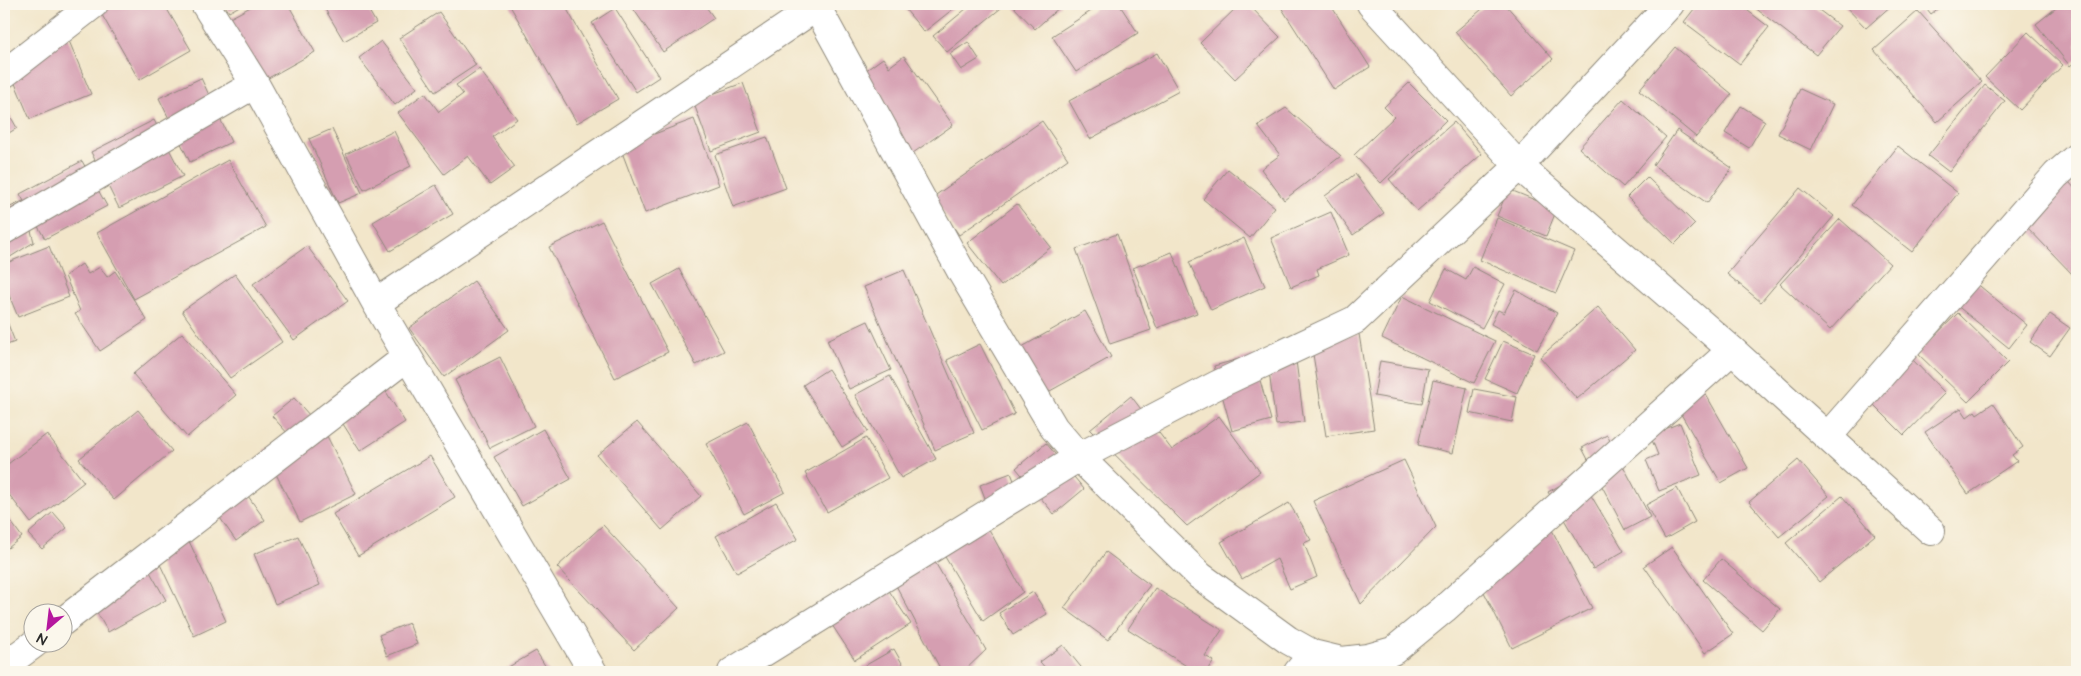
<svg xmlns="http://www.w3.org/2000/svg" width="2081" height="676" viewBox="0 0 2081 676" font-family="'Architects Daughter',sans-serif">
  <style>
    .building { fill: #d59eb1 }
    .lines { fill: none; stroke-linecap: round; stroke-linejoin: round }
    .minor-casing { stroke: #8e887a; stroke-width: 30 }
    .minor { stroke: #fff; stroke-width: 28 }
  </style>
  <rect width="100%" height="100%" fill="#fbf7ec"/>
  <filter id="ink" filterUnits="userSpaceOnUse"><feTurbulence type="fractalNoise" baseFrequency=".02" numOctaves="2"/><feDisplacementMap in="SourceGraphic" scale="10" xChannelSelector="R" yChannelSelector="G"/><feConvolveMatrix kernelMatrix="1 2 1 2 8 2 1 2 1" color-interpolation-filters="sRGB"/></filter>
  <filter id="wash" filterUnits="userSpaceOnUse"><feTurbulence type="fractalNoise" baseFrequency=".0096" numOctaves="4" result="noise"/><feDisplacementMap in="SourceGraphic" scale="20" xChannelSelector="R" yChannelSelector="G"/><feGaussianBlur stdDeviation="1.12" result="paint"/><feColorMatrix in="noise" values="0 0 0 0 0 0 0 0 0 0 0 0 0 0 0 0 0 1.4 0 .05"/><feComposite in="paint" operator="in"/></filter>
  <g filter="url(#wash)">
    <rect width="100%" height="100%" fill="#f2e6ca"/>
    <g id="blocks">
      <path class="building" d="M105,4h59l27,46 -52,30 -41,-72z
        M224,4h19l-14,8z
        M256,4h32l27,48 -52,29 -35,-62z
        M322,4h43l11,19 -32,18z
        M509,4h55l54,95 -41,24z
        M630,4h74l10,14 -51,34z
        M901,4h47l5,5 -29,23z
        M972,4h34l-59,48 -14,-16z
        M1011,4h48l2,2 -26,23z
        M1102,4h17l19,29 -62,39 -24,-36z
        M1240,4h8l32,33 -45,42 -35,-36z
        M1279,4h51l40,63 -36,23z
        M1488,4h17l48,55 -42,37 -56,-64z
        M1698,4h41l30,23 -29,37 -56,-42z
        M1750,4h61l29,22 -24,29z
        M1843,4h50l-27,24z
        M1923,4h21l-13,10z
        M2061,4h16v56l-7,6 -34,-42z
        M615,8l44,69 -23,15 -44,-69z
        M1918,11l64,71 -45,40 -63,-72z
        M439,12l37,53 -41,27 -36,-54z
        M2028,32l35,33 -43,45 -35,-33z
        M67,36l24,58 -61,25 -24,-57z
        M381,41l36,47 -22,17 -36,-47z
        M968,42l11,17 -18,11 -11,-16z
        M1675,47l57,47 -36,43 -57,-47z
        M1157,53l22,38 -89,48 -21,-38z
        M904,56l49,69 -50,35 -38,-89 18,-13 6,9z
        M479,69l38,50 -25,18 23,30 -25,18 -22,-29 -24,18 -46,-61 27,-20 14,19 24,-18 -7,-9z
        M201,78l30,64 -41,20 -31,-64z
        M743,83l18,49 -50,19 -18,-50z
        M1409,83l37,37 -65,63 -27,-28 40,-38 -10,-10z
        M1985,85l20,16 -56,71 -21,-16z
        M1800,89l33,15 -22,46 -33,-16z
        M1623,99l43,38 -43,50 -44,-39z
        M4,105l13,23 -13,8z
        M1741,106l24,15 -16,27 -24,-15z
        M1286,108l55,48 -57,44 -23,-31 19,-14 -22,-29z
        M694,119l25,66 -74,28 -25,-66z
        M154,120l29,56 -64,32 -28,-56z
        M1042,121l26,38 -109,76 -26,-38z
        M1454,122l28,32 -65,57 -28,-32z
        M332,129l30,64 -24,10 -29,-64z
        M1677,130l55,38 -25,35 -54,-38z
        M394,131l17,35 -47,24 -18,-36z
        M767,137l19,51 -53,19 -18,-52z
        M1898,146l60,47 -46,59 -60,-47z
        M228,160l38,67 -132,72 -37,-66z
        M82,161l25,45 -62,33 -25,-45z
        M1228,169l47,38 -25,31 -47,-39z
        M1355,174l29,39 -31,22 -28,-39z
        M1647,177l48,47 -20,20 -48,-47z
        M2069,182l8,9v83l-3,2 -49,-51z
        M436,185l17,29 -63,37 -17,-29z
        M1800,188l34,28 -73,86 -34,-28z
        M1508,189l49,20 -11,27 -49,-20z
        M23,201l11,41 -30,19v-51z
        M1017,204l34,43 -50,39 -34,-43z
        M1331,212l18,43 -32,14 2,6 -28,12 -20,-49z
        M1497,218l77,33 -18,42 -76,-33z
        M1840,219l50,45 -60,66 -50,-46z
        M602,221l66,131 -53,26 -66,-131z
        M1117,234l34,96 -41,14 -34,-95z
        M1244,238l21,48 -54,24 -22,-48z
        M49,246l20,51 -51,20 -14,-34v-19z
        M307,246l41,55 -54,39 -41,-56z
        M1172,252l25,61 -40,15 -24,-60z
        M82,264l6,10 12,-7 7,10 8,-6 32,49 -47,31 -25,-37 5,-3 -15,-35z
        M1473,267l32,17 -23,44 -52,-27 16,-32 20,11z
        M679,269l45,82 -28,14 -44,-81z
        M904,270l70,163 -39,17 -71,-163z
        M235,274l47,68 -52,36 -48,-67z
        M1969,277l58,48 -18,23 -59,-48z
        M474,281l35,49 -65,47 -35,-49z
        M1516,290l41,23 -20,37 -46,-26 7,-14 6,3z
        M1402,296l93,45 -21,42 -92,-45z
        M1598,307l37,43 -58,49 -37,-42z
        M1085,311l26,46 -70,39 -26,-45z
        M1958,313l50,49 -40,40 -51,-49z
        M4,314l11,28 -11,4z
        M2050,314l20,14 -20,28 -20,-14z
        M868,321l23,49 -42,19 -22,-49z
        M182,333l54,62 -49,42 -54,-63z
        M1359,334l15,95 -48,7 -15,-94z
        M1503,341l31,13 -17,39 -32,-14z
        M980,344l35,70 -33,16 -35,-70z
        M1295,353l9,69 -28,3 -9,-69z
        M1253,355l18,65 -39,11 -18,-65z
        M1908,355l37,38 -41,42 -38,-38z
        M500,357l34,69 -44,22 -35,-68z
        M1380,361l48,8 -6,35 -48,-8z
        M828,369l40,62 -26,16 -39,-62z
        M373,371l32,51 -45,29 -32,-51z
        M890,376l46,83 -35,19 -46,-83z
        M1433,380l34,8 -14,65 -35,-8z
        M1701,386l47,82 -27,15 -47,-81z
        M1474,389l43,8 -5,25 -43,-9z
        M1131,396l41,54 47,-34 41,56 -73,54 -97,-96z
        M294,398l17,19 -22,18 -17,-19z
        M1993,403l30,44 -11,8 5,6 -49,33 -43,-62 36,-24 6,9 8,-6 2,3z
        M138,410l34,41 -58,49 -35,-41z
        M320,422l36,72 -56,28 -36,-72z
        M637,422l64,74 -39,34 -65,-75z
        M748,422l37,70 -41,22 -38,-70z
        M1680,423l21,52 -42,16 -13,-31 12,-5 -8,-20z
        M543,429l28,50 -49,27 -28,-49z
        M47,434l37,48 -53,41 -27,-35v-21z
        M1607,435l43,82 -25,13 -43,-82z
        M866,438l22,40 -61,34 -22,-39z
        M1046,443l38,46 -30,25 -38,-46z
        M430,456l25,41 -97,59 -25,-42z
        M1404,460l32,67 -75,77 -48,-103z
        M1798,460l31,36 -50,41 -30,-35z
        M1011,473l13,33 -31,13 -13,-34z
        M1573,478l13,9 38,64 -31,18 -45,-77z
        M236,479l29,41 -29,21 -29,-42z
        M1677,488l18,34 -30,17 -19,-34z
        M1842,496l33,39 -56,47 -33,-39z
        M776,502l22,37 -61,34 -21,-37z
        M1289,503l22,37 -7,3 13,34 -27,12 -13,-30 -35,20 -21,-37z
        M4,512l18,25 -18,14z
        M53,512l14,16 -25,21 -14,-15z
        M984,520l39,72 -40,29 -42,-71z
        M603,525l76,83 -45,42 -77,-83z
        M182,526l44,95 -32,15 -45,-95z
        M1552,530l40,78 -80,40 -39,-78z
        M298,536l22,49 -45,19 -21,-50z
        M1672,547l61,87 -28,19 -61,-87z
        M1106,552l44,33 -42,55 -44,-32z
        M932,557l54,93 -23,22h-21l-50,-94z
        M142,558l24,42 -58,32 -24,-42z
        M1721,559l59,50 -18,21 -59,-50z
        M886,586l25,38 -56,36 -25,-38z
        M1155,588l67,42 -17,26 9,5 -7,11h-11l-68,-43z
        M1033,592l14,22 -34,21 -14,-22z
        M409,623l8,21 -30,12 -8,-21z
        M1063,645l22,27h-36l-9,-10z
        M894,649l13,23h-43l-3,-4z
        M536,651l13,21h-49z"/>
    </g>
  </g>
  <g filter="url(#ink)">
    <use href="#blocks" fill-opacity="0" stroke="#8e887a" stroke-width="1"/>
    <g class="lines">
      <defs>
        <path id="minor" d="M205,4l50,80 121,219 217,369
          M815,4l146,267 93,157 25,29 121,119 88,64 25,14 29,7 26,-3 25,-7 51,-42 288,-259
          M1371,4l148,162 213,184 199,181
          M4,74l90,-70
          M4,230l251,-146
          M376,303l445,-299
          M1828,436l228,-261 21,-18
          M62,622l345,-265
          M4,666l30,-22
          M732,672l347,-215 138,-72 138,-65 164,-154 151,-162
          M1298,672l15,-18"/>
      </defs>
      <use href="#minor" class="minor-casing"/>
      <use href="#minor" class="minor"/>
    </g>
  </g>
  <rect width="2081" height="676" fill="none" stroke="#fbf7ec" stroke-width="20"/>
  <g transform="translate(48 628) rotate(208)"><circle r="24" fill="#fbf7ec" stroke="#a8a59f"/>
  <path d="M0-4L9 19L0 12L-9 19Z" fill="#b5179e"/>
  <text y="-8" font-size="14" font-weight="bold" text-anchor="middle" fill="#2b2b2b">N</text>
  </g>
</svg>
